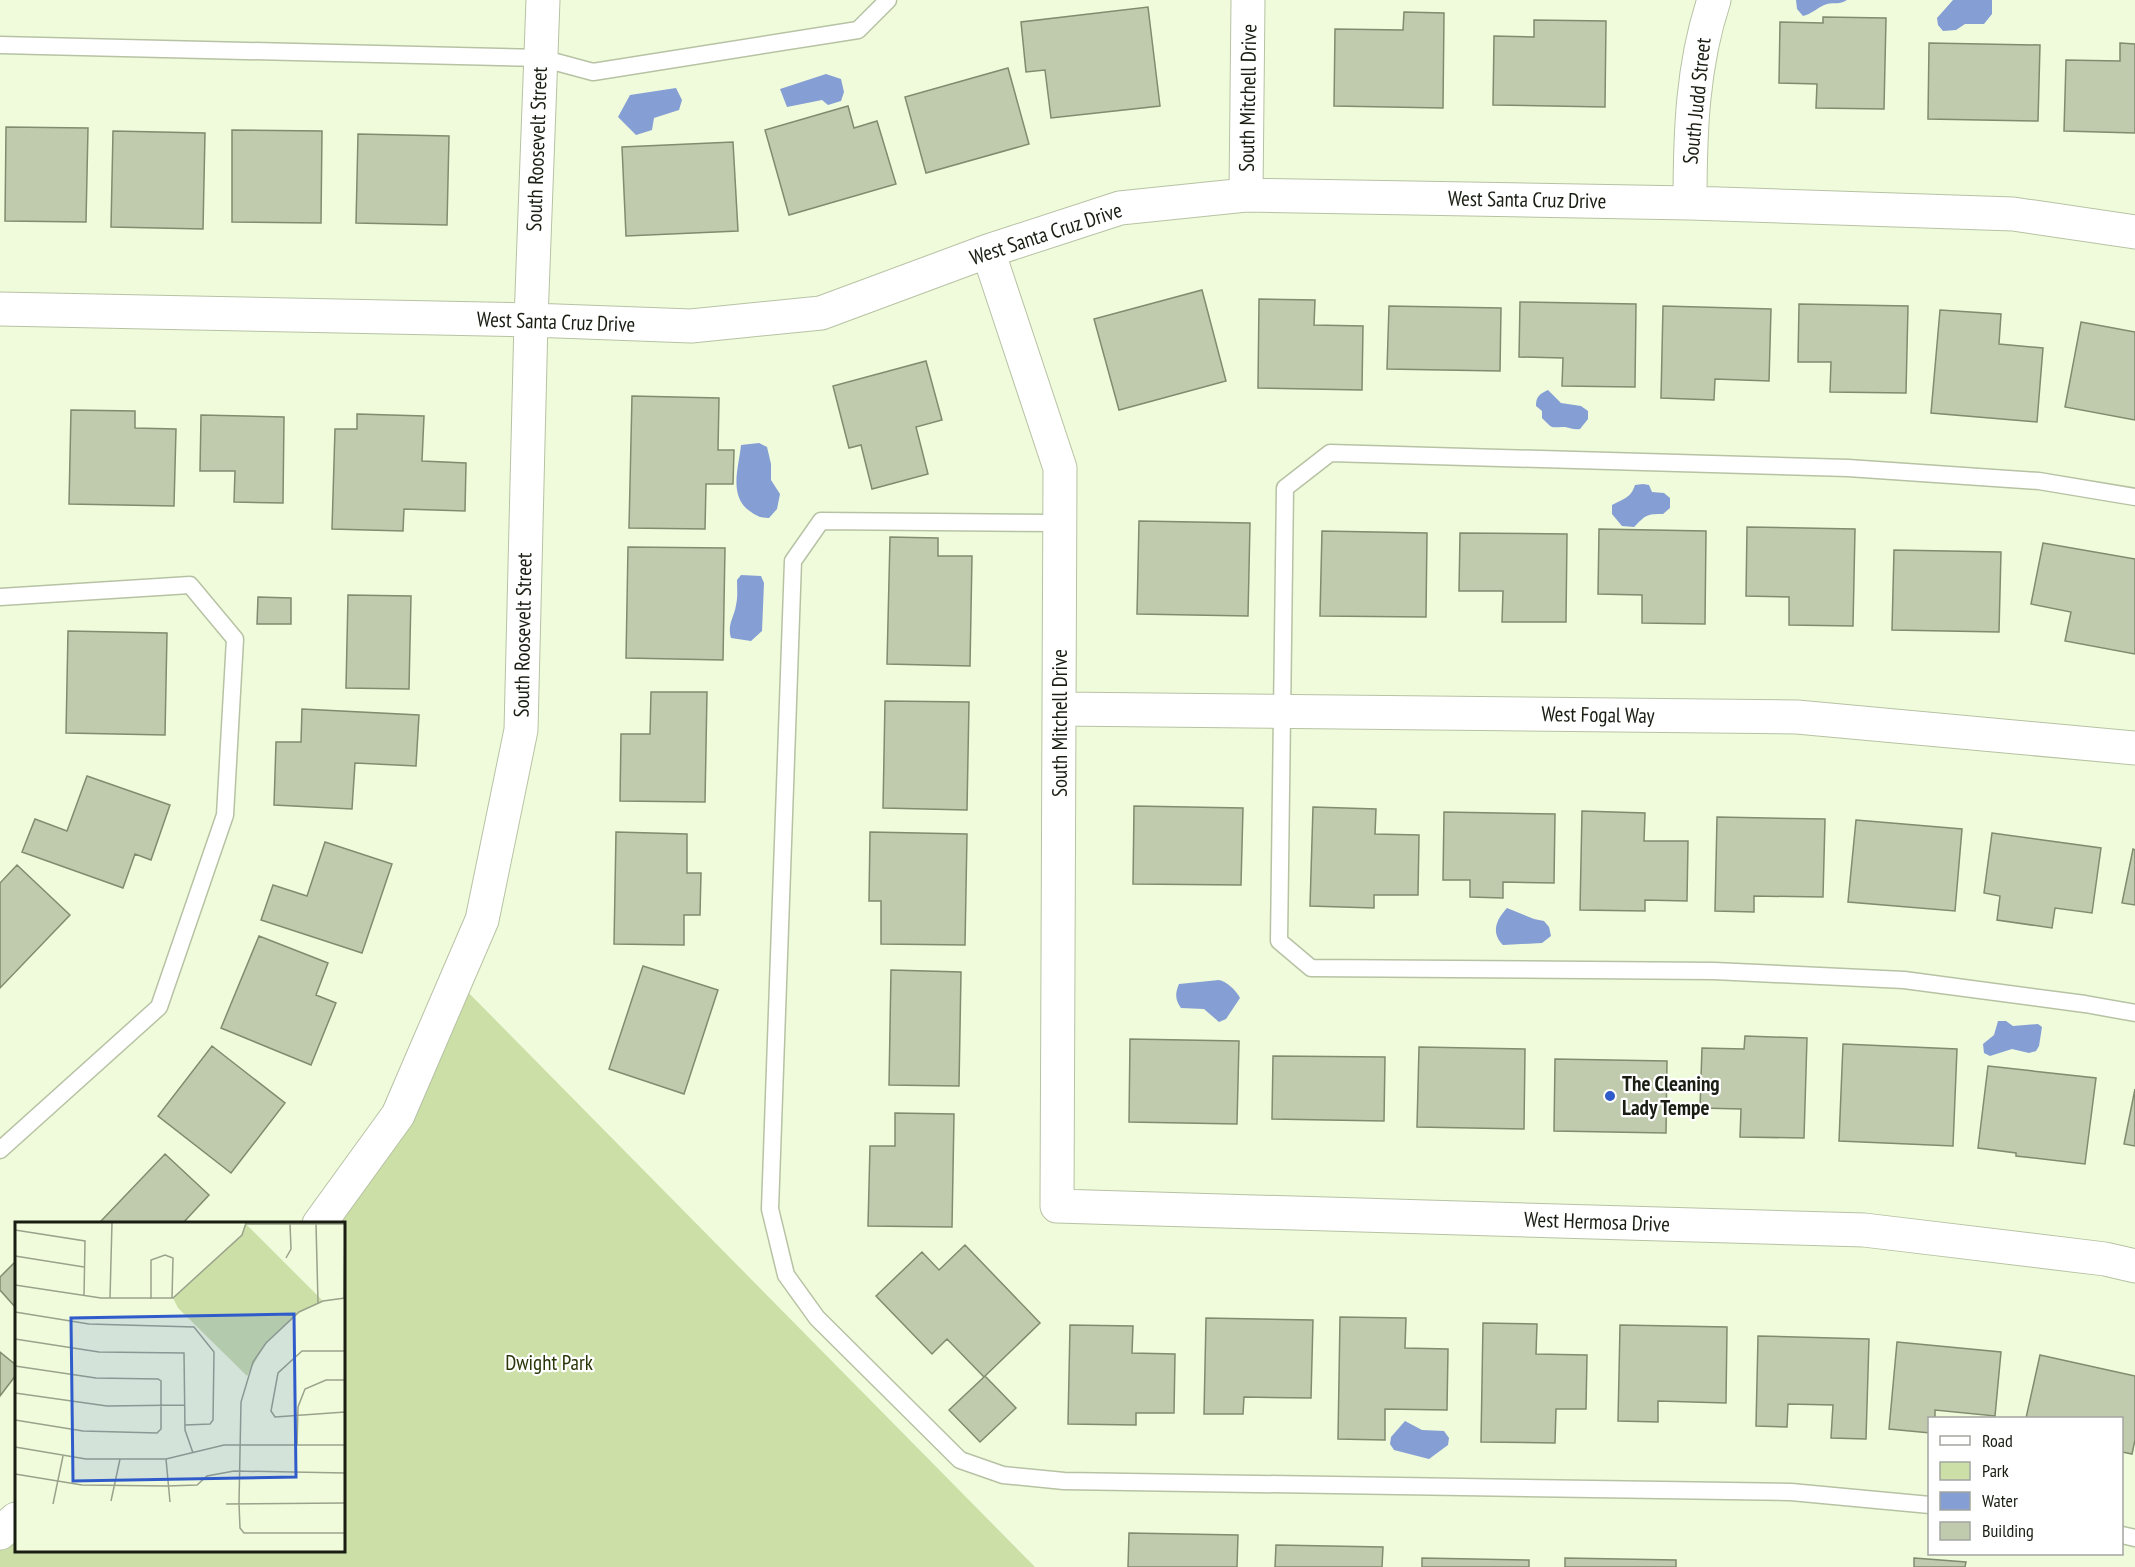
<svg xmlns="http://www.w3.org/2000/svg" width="2135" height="1567" viewBox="0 0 2135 1567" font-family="'PT Sans Narrow',sans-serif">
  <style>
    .green { fill: #cbdfa7 }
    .water { fill: #859ed4 }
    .building { fill: #c0cbad; stroke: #808b6f; stroke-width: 1.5 }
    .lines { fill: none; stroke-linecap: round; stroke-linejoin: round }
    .service-casing { stroke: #b7c2a4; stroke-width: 19 }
    .minor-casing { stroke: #b7c2a4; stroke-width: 35 }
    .service { stroke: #fff; stroke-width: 16 }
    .minor { stroke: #fff; stroke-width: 33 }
    .poi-dot { fill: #305ccb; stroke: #fff; stroke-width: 2 }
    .labels { text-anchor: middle; stroke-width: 4.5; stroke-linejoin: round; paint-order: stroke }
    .street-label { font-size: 21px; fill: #191d12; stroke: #fff }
    .poi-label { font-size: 21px; font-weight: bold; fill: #191d12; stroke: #fff; text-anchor: start }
    .park-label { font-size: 21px; fill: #293608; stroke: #fff }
    .inset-road { fill: none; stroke: #9aa28b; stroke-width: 1.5 }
    .view { fill: #305ccb; fill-opacity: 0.15; stroke: #305ccb; stroke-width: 3 }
    .inset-edge { fill: none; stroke: #191d12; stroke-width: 3 }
  </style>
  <rect width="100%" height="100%" fill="#f0fbdc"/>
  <path class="green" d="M456,980l579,587h-1035v-34l16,-14v31h328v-326l-25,-1z"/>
  <path class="water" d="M1796,0h51c-8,5 -12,2 -20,4 -9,3 -15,10 -24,12l-6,-7z
    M1953,0h39v14l-8,10h-19l-9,6 -13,1 -5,-6 -1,-7z
    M826,74l15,5 3,13 -3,9 -13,4 -6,-5 -35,7 -7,-18z
    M676,88l6,12 -3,10 -25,8 -2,12 -16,5 -18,-18 12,-22z
    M1548,390l13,13 20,3 7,5v8l-8,10c-6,1 -9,-1 -15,-2 -15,0 -11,3 -23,-9v-7l-6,-5c0,-9 3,-12 12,-16z
    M759,443l8,4 4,17v16l9,14 -3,15 -8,9c-10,0 -14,-3 -22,-9 -18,-16 -8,-43 -6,-64z
    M1643,484l6,1 3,7 12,1 6,5v10l-7,6c-17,0 -17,1 -29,13l-12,-1 -10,-12v-9c11,-6 19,-7 23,-20z
    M741,575l20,1 3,7 -2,48 -11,10 -20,-3c-4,-14 3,-20 5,-33 2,-8 1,-17 1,-25z
    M1507,908l27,11 10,2 5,6 2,9 -9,7 -39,2c-13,-13 -6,-26 4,-37z
    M1219,980c7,1 18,11 21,18l-14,21 -7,3 -15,-13 -23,-1c-6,-8 -6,-15 -2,-24z
    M1998,1021h8l7,5 25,-2 4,3 -3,19 -3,5 -7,2 -17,-4 -22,7 -6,-3 -1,-9 11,-9z
    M1405,1421l17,9 22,1 5,7 -1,7 -19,14 -35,-9 -4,-6 1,-7z"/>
  <path class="building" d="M1148,7l12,99 -109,12 -6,-48 -19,2 -5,-50z
    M1404,12l40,1 -1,95 -109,-2 1,-77 68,1z
    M1823,17l63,1 -2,91 -68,-1 1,-24 -38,-1 1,-61 43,1z
    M1534,20l72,1 -1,86 -112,-2 1,-69 40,1z
    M1929,43l111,2 -2,76 -110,-2z
    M2120,43l15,1v89l-71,-2 2,-71 54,1z
    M1008,68l21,76 -103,29 -21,-76z
    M848,106l6,22 23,-7 19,63 -107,31 -24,-85z
    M6,127l82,1 -2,94 -81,-1z
    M232,130l90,1 -1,92 -89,-1z
    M113,131l92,2 -2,96 -92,-2z
    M358,134l91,2 -2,89 -91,-2z
    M733,142l5,89 -112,5 -4,-89z
    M1202,290l24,91 -107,29 -25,-91z
    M1259,299l56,1 -1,25 49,1 -1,64 -104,-2z
    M1520,302l116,2 -1,83 -73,-1 1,-28 -44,-1z
    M1799,304l109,2 -2,87 -76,-1 1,-30h-33z
    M1389,306l112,2 -1,63 -113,-2z
    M1663,306l108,3 -2,72 -54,-2 -1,21 -53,-2z
    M1940,310l61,4 -2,30 44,4 -6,74 -106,-9z
    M2081,322l54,10v88l-70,-13z
    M926,361l16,59 -26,7 12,47 -56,15 -11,-44 -12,3 -16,-62z
    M632,396l87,2 -1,52h16l-1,34h-27l-1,45 -76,-1z
    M71,410l64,1v17l41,1 -2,77 -105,-2z
    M357,414l67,2 -2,45 44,2 -1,48 -61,-2 -1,22 -71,-2 3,-100h22z
    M201,415l83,2 -1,86 -49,-1 1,-31h-35z
    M1139,521l111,2 -2,93 -111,-2z
    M1747,527l108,2 -2,97 -64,-1v-28l-43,-1z
    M1599,529l107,2 -1,93 -63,-1v-28l-44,-1z
    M1322,531l105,2 -1,84 -106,-1z
    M1460,533l107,1 -1,88h-64l1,-31h-44z
    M890,537l48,1v18h34l-2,110 -83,-2z
    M2043,543l92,16v95l-70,-13 6,-29 -40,-8z
    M628,547l97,1 -2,112 -97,-2z
    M1894,550l107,2 -2,80 -107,-2z
    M348,595l63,1 -2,93 -63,-1z
    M258,597l33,1v26h-34z
    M68,631l99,2 -2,102 -99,-2z
    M651,692h56l-2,110 -85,-1 1,-67h29z
    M885,701l84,1 -2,108 -84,-2z
    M302,709l117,6 -3,51 -61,-3 -3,46 -78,-4 2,-63h25z
    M87,776l83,29 -19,55 -16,-6 -12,34 -101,-36 13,-33 32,12z
    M1134,806l109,2 -2,77 -108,-1z
    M1313,807l63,2 -1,25 44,1 -1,60h-44v13l-64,-2z
    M1582,811l63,2 -1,28h44l-1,60 -42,-1v11l-65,-1z
    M1444,812l111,2 -1,69 -51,-1v16l-33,-1v-17h-27z
    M1717,817l108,2 -2,78 -69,-1v16l-39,-1z
    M1856,820l106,9 -7,82 -107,-9z
    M616,832l71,2v39h14l-1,42h-16v30l-70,-1z
    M870,832l97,2 -2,111 -84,-1v-43h-12z
    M1992,833l109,15 -9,65 -37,-5 -3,20 -55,-8 3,-24 -16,-3z
    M325,842l67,22 -30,89 -101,-33 12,-35 34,11z
    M2133,849l2,1v55l-13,-2z
    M17,865l53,50 -70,73v-105z
    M259,936l69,27 -12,32 20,8 -25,62 -90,-37z
    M643,966l75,24 -34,104 -75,-25z
    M891,970l70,2 -2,114 -70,-1z
    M1745,1036l62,2 -3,100 -64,-1 1,-28 -41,-1 2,-60 42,1z
    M1130,1039l109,2 -2,83 -108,-2z
    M1843,1044l114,5 -4,97 -114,-5z
    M212,1046l73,57 -54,70 -73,-57z
    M1419,1047l106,2 -1,80 -107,-2z
    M1273,1056l112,1 -1,64 -112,-2z
    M1555,1059l112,2 -1,72 -112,-2z
    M1988,1066l108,12 -11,86 -69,-8v-3l-38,-5z
    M2135,1089v57l-11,-2z
    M895,1113l59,1 -2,113 -84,-1 2,-80h25z
    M165,1154l44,41 -27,29h-79l-2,-3z
    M965,1245l75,78 -55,53 31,32 -36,34 -31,-32 35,-33 -37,-38 -15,15 -56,-58 46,-44 17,18z
    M16,1261v47l-16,-18v-13z
    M1340,1317l66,1 -1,30 43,1 -1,61 -62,-1v31l-47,-1z
    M1206,1318l107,2 -2,78 -67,-1 -1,17h-39z
    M1483,1323l54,1 -1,30 51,1 -1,54h-30l-1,34 -74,-1z
    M1070,1325l63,1 -1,27 43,1 -1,59h-38v12l-68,-1z
    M1620,1325l107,2 -1,76 -68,-2v21l-40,-1z
    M1758,1336l111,3 -3,100 -35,-1 2,-33 -45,-1 -1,23 -31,-1z
    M1897,1342l104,10 -6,64 -60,-6v8h-5v15l-41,-4z
    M0,1352l16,13v10l-16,21z
    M2040,1355l95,21v64l-3,14 -10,-2v-34h-96z
    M1129,1533l109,2 -1,32h-109z
    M1276,1545l107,2 -1,20h-107z
    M1422,1558l107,2v7h-107z
    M1565,1558l111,2v7h-111z
    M1914,1558l52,4 -1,5h-51z"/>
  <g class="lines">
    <defs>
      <path id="service" d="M0,45l541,13 52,14 265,-42 30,-30
        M2135,497l-96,-16 -191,-13 -518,-15 -45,35 -6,453 32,27 403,3 190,9 181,24 50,9
        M1060,523l-239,-2 -28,40 -23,648 16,66 31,43 143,142 43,15 61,6 727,11 139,13
        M0,597l190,-12 45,54 -10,176 -66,192 -159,143
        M2122,1535l13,3"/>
      <path id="minor" d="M1246,195l2,-195
        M1690,203c0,-69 2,-137 24,-203
        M988,251l72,217 -3,738 807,24 241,29 30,7
        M0,309l531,11 160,6 130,-13 167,-62 132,-43 126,-13 444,8 323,11 122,18
        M1061,709l736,8 338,31
        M319,1224l79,-109 84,-195 39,-190 10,-410 12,-320
        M0,1533l16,-14"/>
    </defs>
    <use href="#service" class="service-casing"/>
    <use href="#minor" class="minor-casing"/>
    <use href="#service" class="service"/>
    <use href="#minor" class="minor"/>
  </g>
  <circle class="poi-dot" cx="1610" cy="1096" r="6"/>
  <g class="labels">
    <g class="street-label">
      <text transform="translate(1248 98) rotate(-89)" y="7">South Mitchell Drive</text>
      <text transform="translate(1697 101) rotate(-84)" y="7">South Judd Street</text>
      <text transform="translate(537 149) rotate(-88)" y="7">South Roosevelt Street</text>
      <text transform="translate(1527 200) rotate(1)" y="7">West Santa Cruz Drive</text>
      <text transform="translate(1046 234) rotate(-18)" y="7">West Santa Cruz Drive</text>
      <text transform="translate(556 322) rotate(2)" y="7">West Santa Cruz Drive</text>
      <text transform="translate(523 635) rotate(-89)" y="7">South Roosevelt Street</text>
      <text transform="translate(1598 715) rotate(1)" y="7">West Fogal Way</text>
      <text transform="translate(1060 723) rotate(-90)" y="7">South Mitchell Drive</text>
      <text transform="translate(1597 1222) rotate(2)" y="7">West Hermosa Drive</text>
    </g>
    <g class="poi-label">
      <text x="1622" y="1091">The Cleaning<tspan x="1622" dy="24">Lady Tempe</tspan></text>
    </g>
    <g class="park-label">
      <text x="549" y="1370">Dwight Park</text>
    </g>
  </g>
  <g transform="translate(15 1222)">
    <rect width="330" height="330" fill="#f0fbdc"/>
    <path d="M231,2l77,77 -24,11 -33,31 -19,33 -69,-68 -5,-10 69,-63z" fill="#cbdfa7"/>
    <path class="inset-road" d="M231,2h99M301,2l2,79M0,8l70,11 -1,55M0,34l69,11M271,36l5,-9 -1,-25M0,63l86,13h72l69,-63 4,-12M95,76l2,-75M329,76l1,-71M330,76l-22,3 -24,11 -33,31 -13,19 -12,40 -2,101 1,25 4,5h101M136,77v-39l14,-5 8,3 -1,40M0,90l74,12 105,3 20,25 -1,68 -3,4 -25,1M0,117l84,13 85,1 1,77 8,23M330,129h-43l-24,22 -7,38 4,6 70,-5M0,144l81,12 62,1 3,2v48l-4,4 -74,-2 -68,-11M0,171l92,13 77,-1M282,223l1,-38 7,-18 21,-9h19M0,225l71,12h80l58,-14h121M151,237l4,43M0,252l67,11 85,1 30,-1 10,-9 27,-5 111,2M96,279l9,-42M38,282l10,-48M211,282l119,-1"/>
    <path class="view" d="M279,92l2,163 -223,4 -2,-163z"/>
    <rect width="330" height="330" class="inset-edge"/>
  </g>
  <rect x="1928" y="1417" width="195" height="138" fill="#ffffff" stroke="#a3a5a0" stroke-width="1.5"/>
  <rect x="1940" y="1436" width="30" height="9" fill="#ffffff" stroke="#a3a5a0" stroke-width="1.5"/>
  <text x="1982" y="1447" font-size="18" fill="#191d12">Road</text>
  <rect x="1940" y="1462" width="30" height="18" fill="#cbdfa7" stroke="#a3a5a0" stroke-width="1.5"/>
  <text x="1982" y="1477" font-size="18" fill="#191d12">Park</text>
  <rect x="1940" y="1492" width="30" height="18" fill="#859ed4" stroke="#a3a5a0" stroke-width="1.5"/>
  <text x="1982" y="1507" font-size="18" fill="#191d12">Water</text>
  <rect x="1940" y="1522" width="30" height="18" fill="#c0cbad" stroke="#a3a5a0" stroke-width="1.5"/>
  <text x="1982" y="1537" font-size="18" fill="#191d12">Building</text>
</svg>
